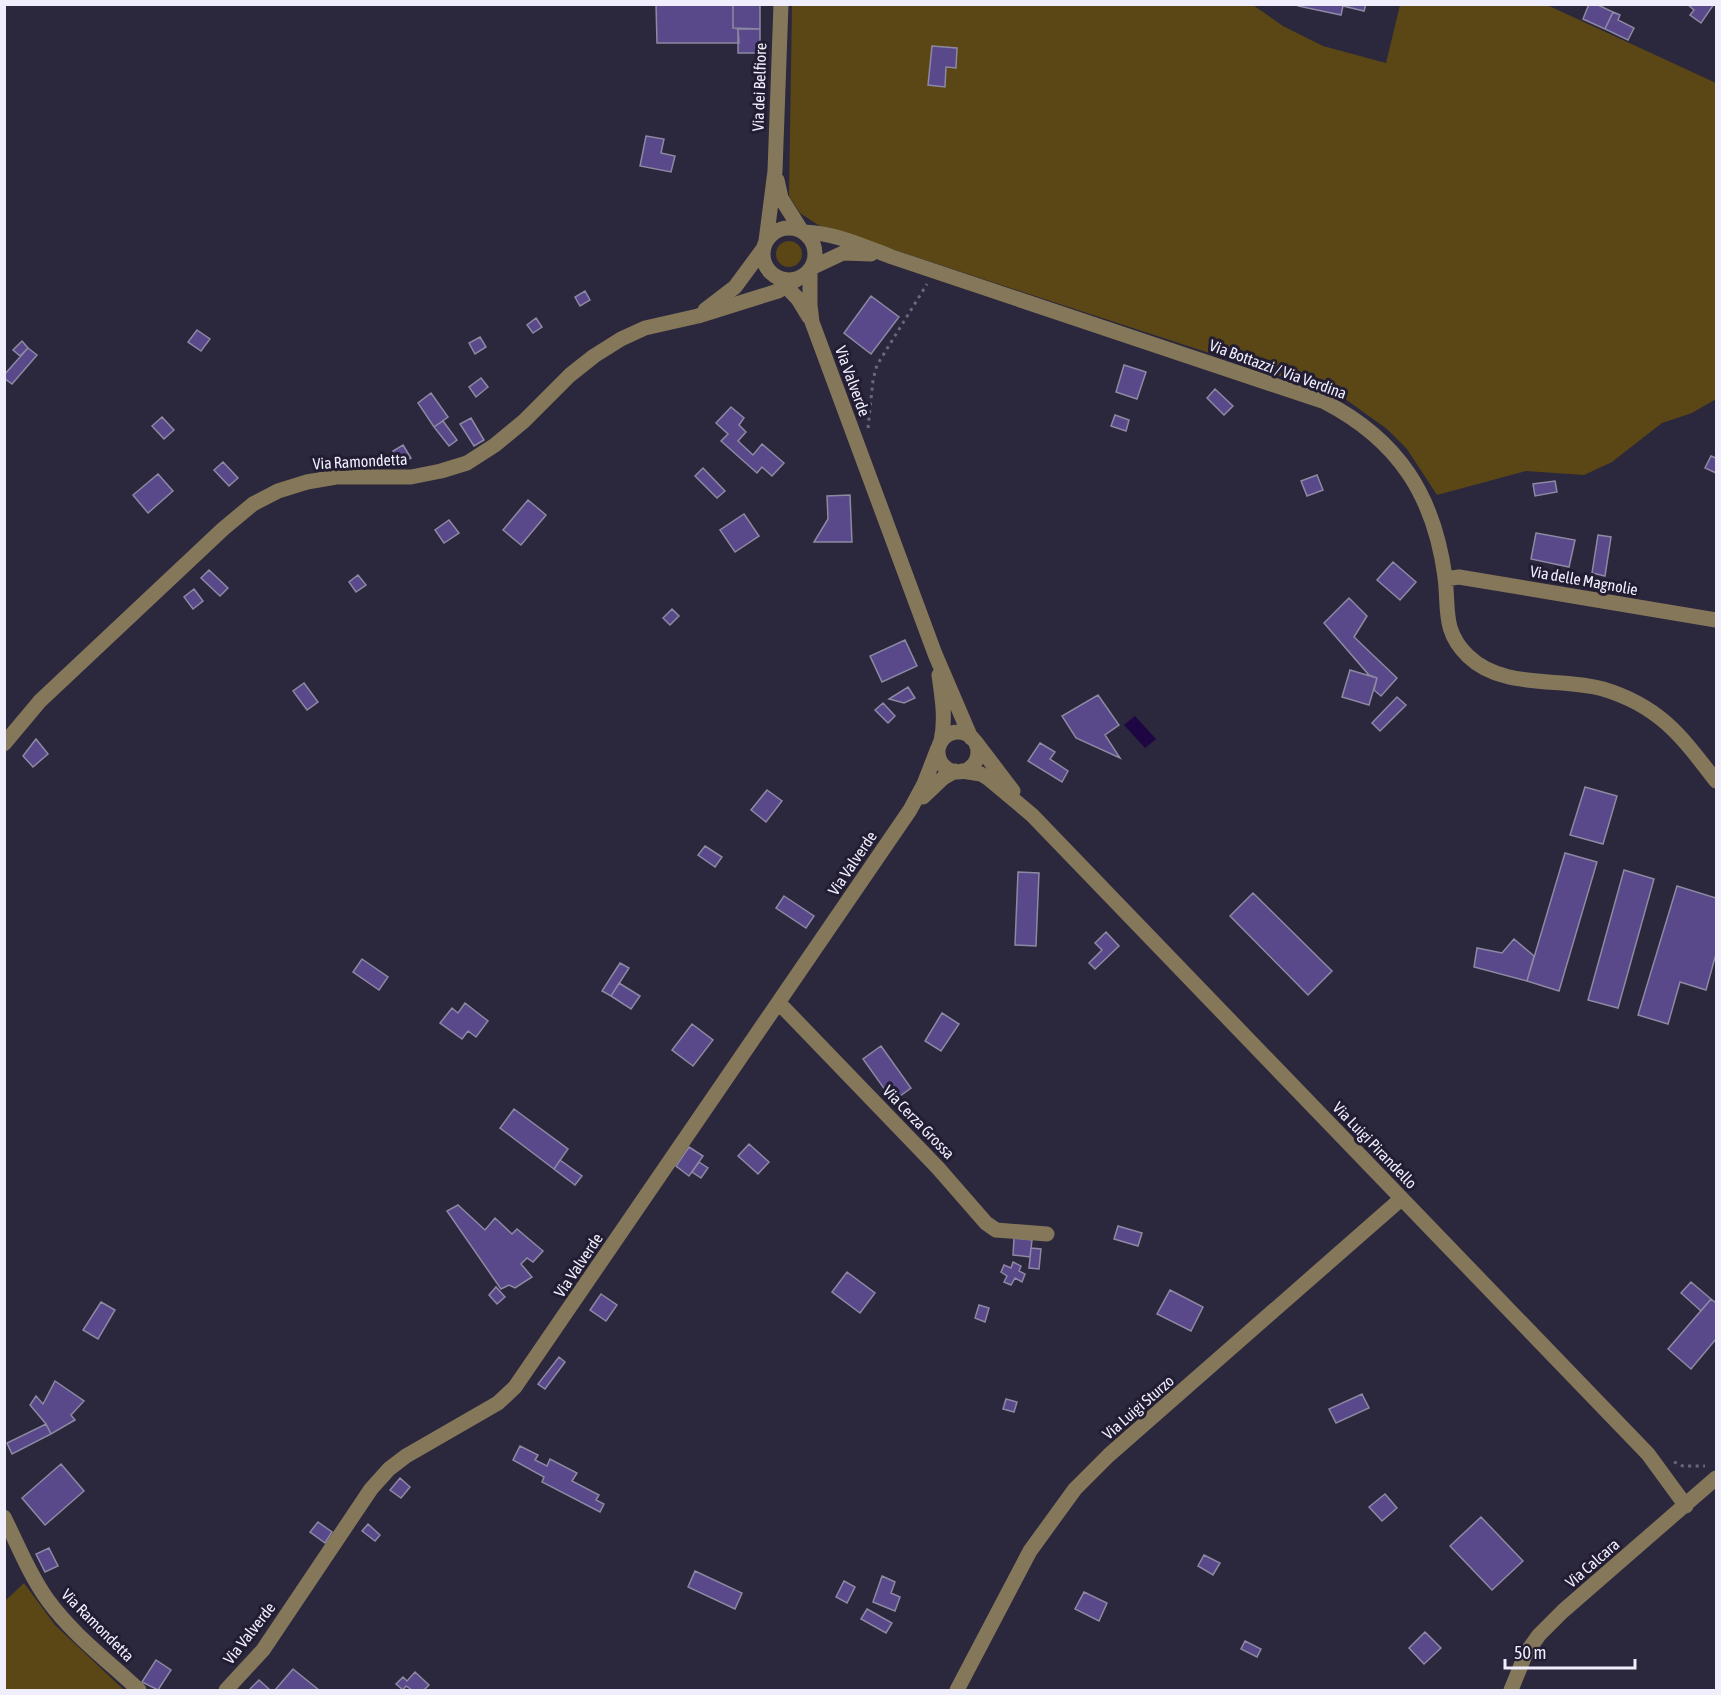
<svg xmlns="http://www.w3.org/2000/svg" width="1721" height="1695" viewBox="0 0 1721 1695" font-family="'Asap Condensed',sans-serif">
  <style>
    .green { fill: #5a4715 }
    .water { fill: #1e0643 }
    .building { fill: #59498a; stroke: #8d89a3; stroke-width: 1.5 }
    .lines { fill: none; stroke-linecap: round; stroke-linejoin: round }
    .path { stroke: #6b687b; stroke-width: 3; stroke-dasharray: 3 4.5; stroke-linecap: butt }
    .minor { stroke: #857759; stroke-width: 15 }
    .labels { text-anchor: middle; stroke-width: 6; stroke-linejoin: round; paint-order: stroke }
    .street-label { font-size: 16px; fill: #f0eefd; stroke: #221d32 }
  </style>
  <rect width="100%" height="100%" fill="#2b273d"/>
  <path class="green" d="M792,5h461l30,21 40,20 63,17 14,-58h147l169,78v316l-24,14 -30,10 -50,39 -28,13 -58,-4 -89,24 -30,-46 -20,-20 -46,-33 -523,-171 -18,-12 -11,-17z
    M776 254a13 13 0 1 1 26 0a13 13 0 1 1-26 0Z
    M24,1583l31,42 69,65h-119v-89z"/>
  <path class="water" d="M1135,716l21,23 -11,9 -21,-23z"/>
  <path class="building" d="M656,4h77v24l5,1 1,14h-82z
    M733,4h27v25l-27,-1z
    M1298,4h68l-2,7 -21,-5 -2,9 -43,-9z
    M1589,4h7l17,8 -8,17 -22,-10z
    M1687,4h27l-13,19 -11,-8 4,-5z
    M1613,12l7,3 -2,5 16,8 -6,12 -23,-11z
    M738,29h22v24h-22z
    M932,46l25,2 -1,20 -10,-1 -1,20 -17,-2z
    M646,136l18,3 -3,14 14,3 -4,16 -31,-6z
    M585,291l5,9 -10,6 -5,-9z
    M871,296l28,21 -28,37 -27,-21z
    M536,318l6,9 -9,6 -6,-8z
    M197,330l13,9 -9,12 -13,-9z
    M480,337l6,10 -11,7 -6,-11z
    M22,341l6,7 -8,8 -7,-6z
    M28,348l9,7 -25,29 -8,-6v-3z
    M1124,365l22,7 -9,27 -21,-7z
    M481,378l7,9 -12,10 -7,-10z
    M1215,389l18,17 -9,9 -17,-17z
    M431,393l17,24 -14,10 -16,-24z
    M731,407l13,11 -5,7 7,7 -8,9 15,14 9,-11 22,19 -12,13 -10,-9 -5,6 -36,-32 7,-7 -12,-11z
    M1115,415l14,5 -3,11 -15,-5z
    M162,417l12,13 -10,9 -12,-13z
    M471,418l13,22 -10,6 -14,-22z
    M443,421l14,19 -8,6 -15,-19z
    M403,445l8,13 -11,6 -7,-13z
    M1711,456l5,2v15l-11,-5z
    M223,462l15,16 -9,8 -15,-16z
    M703,468l22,23 -8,7 -22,-22z
    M158,474l15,17 -25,22 -15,-18z
    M1317,475l6,15 -16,6 -6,-15z
    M1555,481l2,11 -22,4 -2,-12z
    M850,495l2,47h-38l14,-23 -1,-23z
    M528,500l18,15 -25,30 -18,-15z
    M744,514l15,22 -24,16 -15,-22z
    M449,520l10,13 -15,10 -9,-13z
    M1536,533l39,7 -6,27 -38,-8z
    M1598,535l13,2 -6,39 -13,-3z
    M1393,562l23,20 -16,18 -23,-20z
    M209,570l19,18 -8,8 -19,-18z
    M358,575l8,10 -10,7 -7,-10z
    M194,589l9,12 -10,8 -9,-12z
    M1349,598l18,18 -13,21 43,41 -16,18 -7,-6 3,-12 -8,-3 -45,-52z
    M672,609l7,7 -9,9 -7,-7z
    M905,640l12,26 -35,16 -12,-26z
    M1350,670l27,8 -8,27 -27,-8z
    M304,683l14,19 -11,8 -14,-19z
    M908,687l7,11 -11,5 -15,-4z
    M1098,695l21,30 -14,10 15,23 -44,-20 -14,-22z
    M1397,697l9,8 -26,26 -8,-8z
    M883,703l12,13 -7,7 -13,-13z
    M36,739l12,15 -15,13 -10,-11z
    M1040,743l15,9 -5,7 18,12 -6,11 -34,-21z
    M1585,787l32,9 -14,48 -33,-9z
    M767,790l15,11 -16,21 -15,-12z
    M705,846l17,11 -7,10 -17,-12z
    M1565,853l32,9 -38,129 -32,-10z
    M1624,870l30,9 -36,129 -30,-8z
    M1018,872l21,1 -3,73 -21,-1z
    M1677,886l39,12v56l-10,36 -26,-8 -12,42 -30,-9z
    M1253,893l79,78 -24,24 -78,-79z
    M784,896l30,20 -8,12 -30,-20z
    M1106,932l13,14 -24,23 -6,-6 13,-13 -7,-7z
    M1514,939l20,17 -7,25 -53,-14 3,-19 25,5z
    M362,959l26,18 -9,13 -26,-18z
    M620,963l9,5 -18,28 -9,-5z
    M619,983l21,13 -9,13 -20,-13z
    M465,1003l23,18 -12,16 -8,-6 -6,8 -22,-16 12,-15 6,5z
    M942,1013l17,11 -18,27 -16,-10z
    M692,1024l21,16 -20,26 -21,-16z
    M881,1046l30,42 -18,13 -30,-42z
    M514,1109l54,40 -14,20 -54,-41z
    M749,1144l20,18 -11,12 -20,-18z
    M689,1147l14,9 -14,20 -13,-10z
    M560,1160l22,16 -7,9 -21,-16z
    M699,1162l9,6 -7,10 -9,-6z
    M458,1205l27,25 10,-12 17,16 5,-5 26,22 -10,11 -6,-4 -6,6 11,13 -17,11 -6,-3 -8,4 -54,-78z
    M1118,1226l24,7 -4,13 -24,-7z
    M1014,1238l18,2 -2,17 -17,-2z
    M1031,1248l10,1 -2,20 -10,-1z
    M1013,1262l8,4 -2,5 6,3 -3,8 -7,-4 -4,7 -7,-3 3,-6 -6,-4 3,-7 7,3z
    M847,1272l28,21 -15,20 -28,-21z
    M1691,1282l20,17 -10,12 -20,-18z
    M496,1287l9,10 -8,7 -8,-9z
    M1170,1290l33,17 -12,24 -34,-17z
    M601,1294l16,11 -11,16 -16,-11z
    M1711,1299l5,4v36l-25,30 -23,-20z
    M101,1302l14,8 -17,29 -15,-9z
    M979,1305l10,3 -4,14 -10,-4z
    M559,1357l6,5 -20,27 -7,-5z
    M55,1381l29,20 -13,14 4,5 -24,14 -5,-10 -16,-19 6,-9 7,8z
    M1362,1394l7,14 -33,15 -7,-14z
    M1006,1399l11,3 -3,10 -11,-3z
    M46,1424l5,10 -39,20 -5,-11z
    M520,1446l18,9 -3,5 12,6 3,-7 27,14 -5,8 27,14 -3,5 8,4 -4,8 -58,-30 2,-5 -31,-17z
    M61,1464l23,27 -39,34 -23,-27z
    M400,1478l10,9 -9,11 -11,-8z
    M1385,1494l12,14 -15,13 -13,-14z
    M1481,1517l42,44 -31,29 -42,-44z
    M318,1522l14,10 -7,11 -15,-11z
    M368,1524l12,11 -5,6 -13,-10z
    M49,1548l9,18 -13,6 -9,-18z
    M1204,1555l16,8 -7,12 -15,-9z
    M695,1571l47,22 -7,16 -47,-22z
    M882,1576l13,6 -4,11 9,4 -5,14 -22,-9z
    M844,1581l11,6 -8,16 -11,-6z
    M1084,1592l23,11 -8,18 -24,-12z
    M867,1609l25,14 -6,10 -25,-14z
    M1425,1632l16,16 -17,16 -15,-16z
    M1245,1641l16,8 -4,8 -16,-8z
    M156,1660l15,10 -13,20 -16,-8z
    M293,1669l26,21h-44z
    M415,1672l14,13 -5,5h-12l-6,-4 -3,4 -7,-6 7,-7 4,4z
    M259,1680l11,10h-21z"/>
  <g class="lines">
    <path class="path" d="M868,428l5,-48 4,-15 50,-81
      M1674,1462l9,4h22"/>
    <path class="minor" d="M777,180l4,18 20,32
      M763 254a26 26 0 1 1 52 0a26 26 0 1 1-52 0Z
      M804,232c31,1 59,14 88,25l433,145c73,38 109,93 120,175 4,32 -3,54 23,79 35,34 92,21 135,33 57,17 79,48 113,92
      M766,241l9,-70 6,-167
      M811,268l32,-15 28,1
      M810,270v35l2,17 123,332 36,84
      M780,280l18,19 11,18
      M705,310l30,-23 28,-38
      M1445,579l14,-2 257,43
      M939,675c3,22 7,44 2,66
      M938 752a20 20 0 1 1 40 0a20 20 0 1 1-40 0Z
      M975,741l38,50
      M4,744l36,-43 183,-172 30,-25 25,-13 29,-9 29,-5h75l30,-6 26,-8 28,-18 29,-24 46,-46 24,-19 27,-17 24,-11 53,-12 80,-25 21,-13
      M962,771l19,3 8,5 43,36 616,639 38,52
      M923,797l20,-19 12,-7
      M779,1003l159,165 48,55 10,7 51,4
      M4,1517c14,28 25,57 43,82 25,35 61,62 92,91
      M226,1690l37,-40 108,-161 18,-20 17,-13 92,-53 17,-16 395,-577 14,-26 14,-36
      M957,1690l73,-139 45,-62 34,-34 292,-256
      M1511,1690l15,-37 13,-18 24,-24 153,-133"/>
  </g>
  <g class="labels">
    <g class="street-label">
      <text transform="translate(759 87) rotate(-88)" y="6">Via dei Belfiore</text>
      <text transform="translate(1278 369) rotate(20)" y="6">Via Bottazzi / Via Verdina</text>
      <text transform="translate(853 381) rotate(70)" y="6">Via Valverde</text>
      <text transform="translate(360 461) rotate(-3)" y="6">Via Ramondetta</text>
      <text transform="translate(1584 580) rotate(10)" y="6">Via delle Magnolie</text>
      <text transform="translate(852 863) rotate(-56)" y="6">Via Valverde</text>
      <text transform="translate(919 1122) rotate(46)" y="6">Via Cerza Grossa</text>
      <text transform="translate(1375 1145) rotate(46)" y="6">Via Luigi Pirandello</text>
      <text transform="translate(578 1265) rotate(-56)" y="6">Via Valverde</text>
      <text transform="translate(1138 1407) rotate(-41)" y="6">Via Luigi Sturzo</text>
      <text transform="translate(1592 1563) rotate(-41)" y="6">Via Calcara</text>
      <text transform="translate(98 1625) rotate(45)" y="6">Via Ramondetta</text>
      <text transform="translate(249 1633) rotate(-52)" y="6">Via Valverde</text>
    </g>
  </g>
  <rect width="1721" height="1695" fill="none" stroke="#f0eefd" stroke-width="12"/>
  <path d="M1505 1659v9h130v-9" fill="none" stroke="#f0eefd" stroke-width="3"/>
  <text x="1514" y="1659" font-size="18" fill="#f0eefd" stroke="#221d32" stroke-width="4.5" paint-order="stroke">50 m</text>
</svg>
